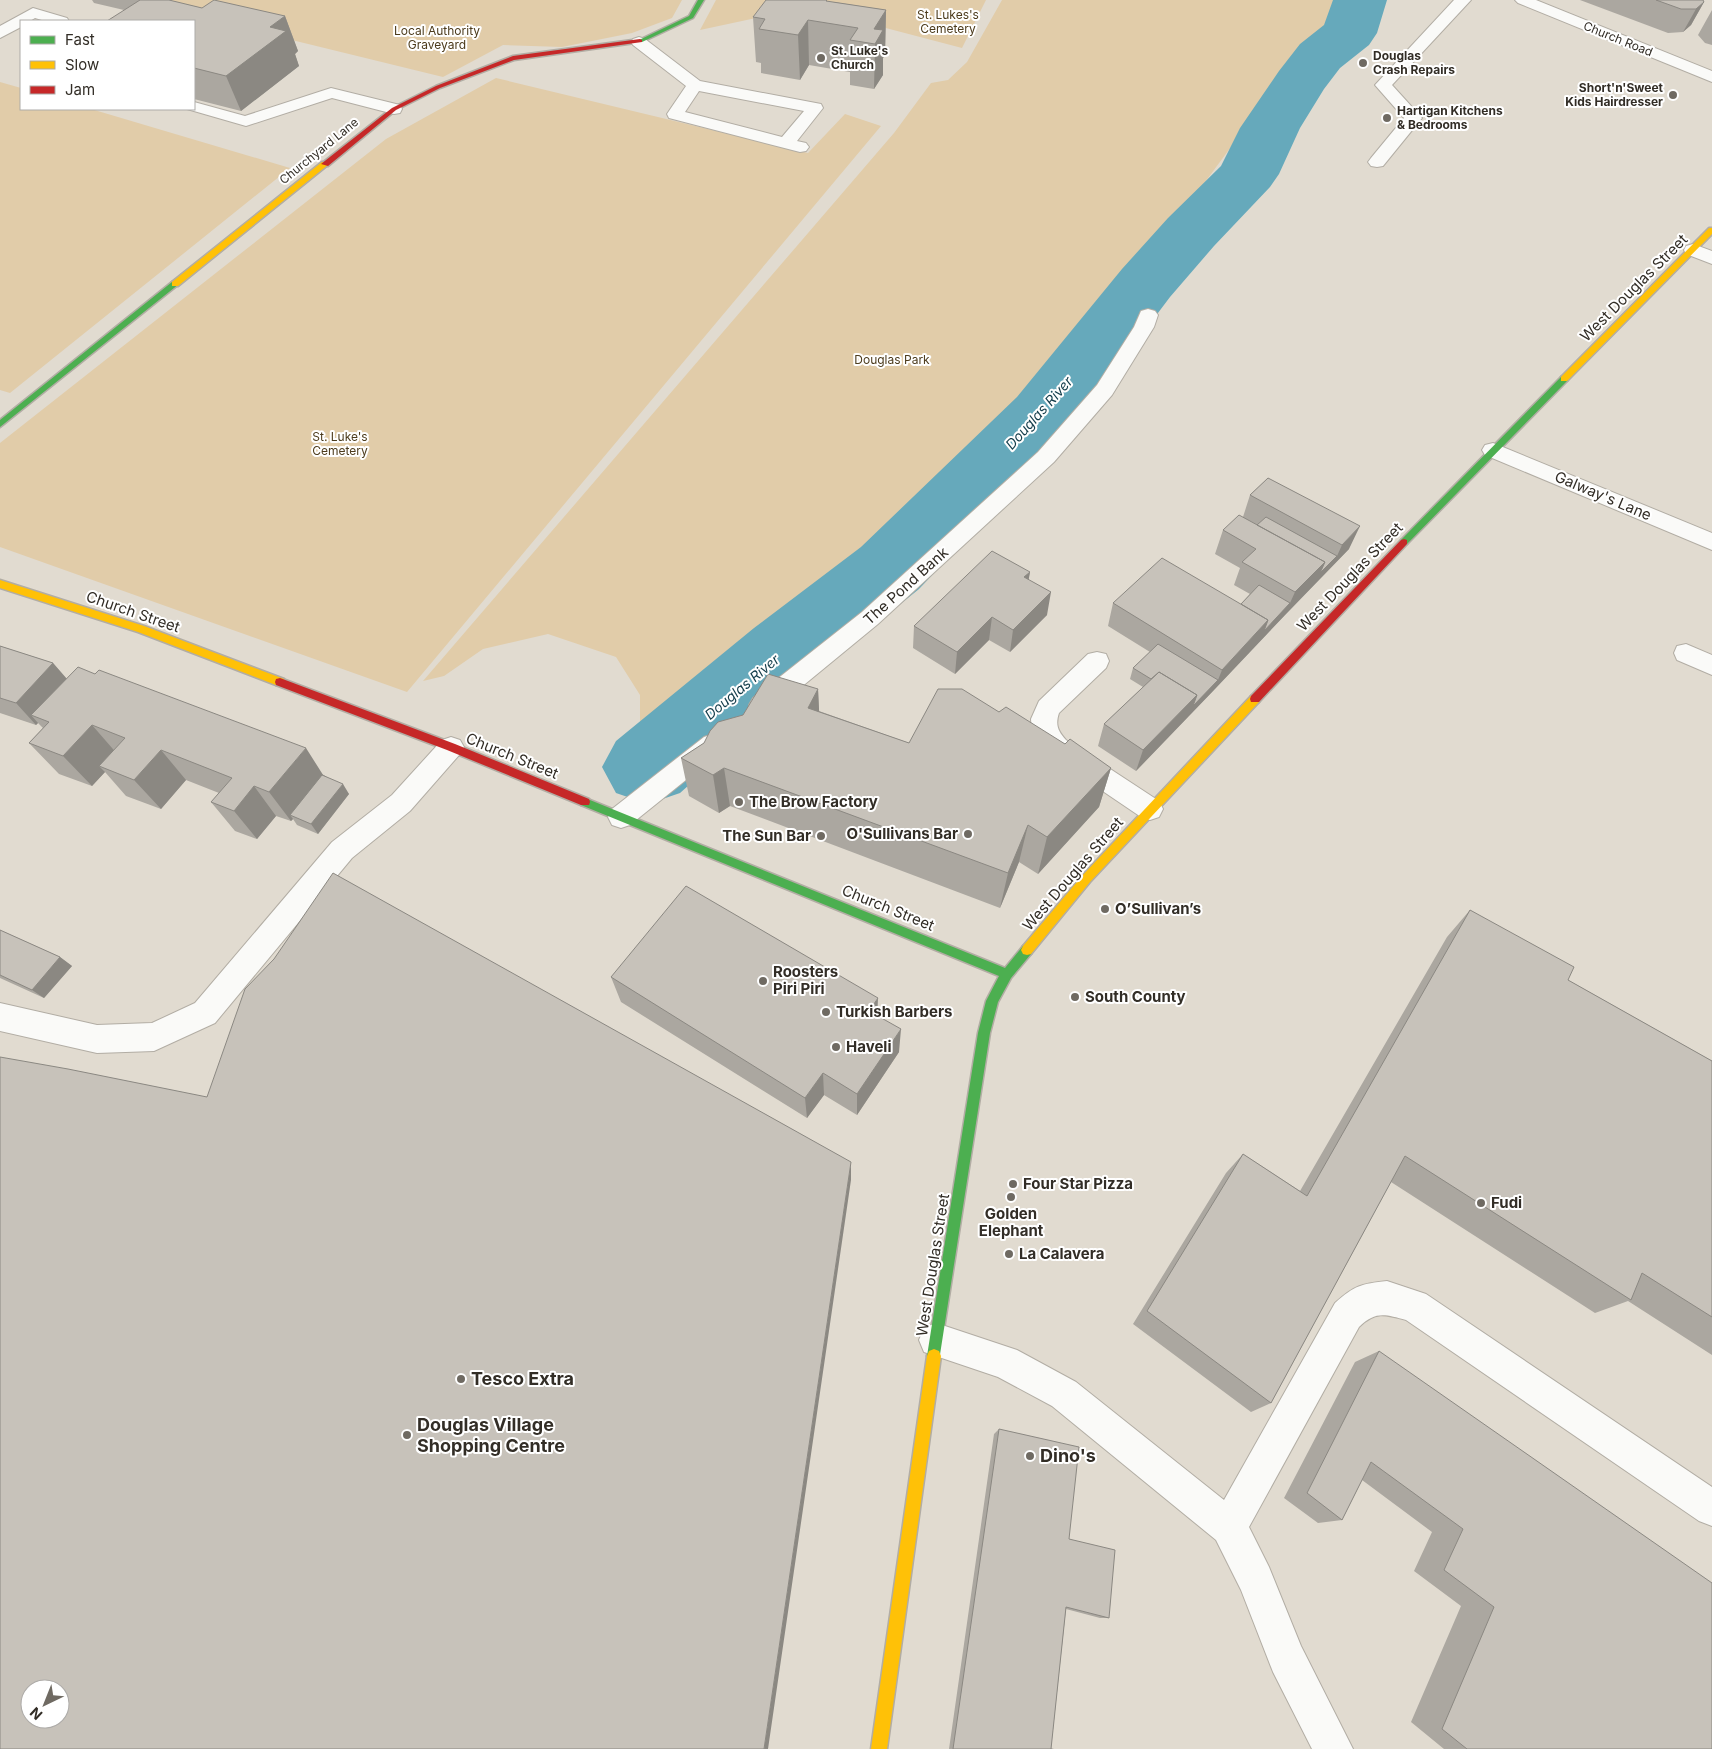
<svg xmlns="http://www.w3.org/2000/svg" width="1712" height="1749" viewBox="0 0 1712 1749" font-family="Inter,sans-serif">
  <style>
    .green { fill: #e1cca9 }
    .lines { fill: none; stroke-linecap: round; stroke-linejoin: round }
    .river { fill: #66a9bb; fill-rule: evenodd }
    .lane-casing { stroke: #b2ada4; stroke-width: 2 }
    .street-casing { stroke: #b2ada4; stroke-width: 2 }
    .fast-casing { stroke: #b2ada4; stroke-width: 3 }
    .slow-casing { stroke: #b2ada4; stroke-width: 3 }
    .jam-casing { stroke: #b2ada4; stroke-width: 3 }
    .lane { fill: #fafaf8; fill-rule: evenodd }
    .street { fill: #fafaf8; fill-rule: evenodd }
    .fast { fill: #4caf50; fill-rule: evenodd }
    .slow { fill: #ffc107; fill-rule: evenodd }
    .jam { fill: #c62828; fill-rule: evenodd }
    .wall { fill: #aba7a0 }
    .shaded-wall { fill: #8b8882 }
    .building { fill: #c7c2ba; stroke: #8b8882; fill-rule: evenodd }
    .poi-dot { fill: #6f6a62; stroke: #fff; stroke-width: 2 }
    .labels { text-anchor: middle; stroke-width: 4; stroke-linejoin: round; paint-order: stroke }
    .far-park-label { font-size: 12px; fill: #4c3b1c; stroke: #fff }
    .far-street-label { font-size: 12px; fill: #322d26; stroke: #fff }
    .far-poi-label { font-size: 12px; font-weight: bold; fill: #322d26; stroke: #fff; text-anchor: start }
    .far-water-label { font-size: 14px; font-style: italic; fill: #123c4a; stroke: #fff }
    .street-label { font-size: 15px; fill: #322d26; stroke: #fff }
    .poi-label { font-size: 15px; font-weight: bold; fill: #322d26; stroke: #fff; text-anchor: start }
    .near-poi-label { font-size: 18px; font-weight: bold; fill: #322d26; stroke: #fff; text-anchor: start }
  </style>
  <rect width="100%" height="100%" fill="#e1dbd0"/>
  <path class="green" d="M129,0h553l-10,18 -40,15 -70,14 -59,-2 -60,32z
    M716,0h270l-24,48 -122,-32 -84,2 -56,12z
    M1002,0h354l-6,24 -108,108 -240,325 -337,331 -51,-21 26,-33v-39l-24,-38 -68,-23 -65,15 -39,27 -21,5 471,-548 37,-50 17,-3 19,-18z
    M496,78l312,75 37,-39 36,12 -474,566 -407,-145v-104l386,-304z
    M0,82l21,6v21h70l199,59 -280,225 -10,-3z"/>
  <g class="lines">
    <path class="river" d="M1333,0h54l-10,33 -8,12 -29,23 -16,21 -24,39 -21,46 -9,13 -56,59 -44,51 -101,134 -150,158 -105,85 -134,119 -32,11 -32,-11 -14,-26 14,-26 138,-113 107,-81 156,-150 105,-128 46,-51 53,-52 19,-38 39,-57 21,-27 24,-19z"/>
    <defs>
      <path id="lane" d="M1454,0h17l-79,85 30,33 -39,48 -6,1 -6,-1 -3,-4 3,-4 33,-40 -29,-33z
        M33,8l34,10 2,3h-24l-10,-3 -5,3h-9v6l-21,11v-12z
        M639,37l6,2 55,42 121,23 2,4 -26,33 9,2 3,4 -3,4 -6,1 -131,-34 -2,-4 19,-28 -53,-41 -2,-3 2,-3zM699,91l105,20 -22,26 -97,-25z
        M331,88l69,17 2,4 -2,4 -6,1 -62,-16 -86,28 -59,-17h7v-7l51,14z
        M1693,244l19,7v13l-26,-10 -2,-4 2,-4z
        M1097,652l9,2 3,7 -3,7 -47,45c-4,12 -1,18 7,27l93,61 4,8 -4,8 -9,3 -9,-3 -93,-63 -16,-21 -1,-14 8,-18 49,-47z
        M451,737l9,3 4,7 -4,7 -50,57 -58,47 -137,165 -61,28 -57,2 -97,-22v-28l97,22 55,-2 43,-20 137,-161 60,-47 50,-55z
        M1387,1281l39,13 286,193v39l-13,-5 -293,-201c-21,-6 -31,-9 -47,7l-110,200 20,40 32,79 52,103h-41l-39,-77 -32,-82 -25,-50 -164,-134 -54,-29 -74,-25 -5,-12 5,-12 12,-5 81,27 59,32 148,118 111,-197c20,-18 26,-19 52,-22z"/>
      <path id="street" d="M1515,0h21l176,71v11l-194,-79z
        M1148,309l7,2 3,4 -4,12 -42,68 -58,67 -176,162 -107,88 -9,3 -9,-3 -4,-7 4,-7 109,-86 176,-160 59,-67 37,-58 7,-16z
        M1493,443l219,90v17l-227,-95 -3,-5 3,-5z
        M1686,644l26,11v20l-35,-15 -3,-7 3,-7z
        M713,734l9,3 4,7 -4,7 -92,74 -9,3 -9,-3 -4,-8 4,-8 92,-72z"/>
      <path id="fast" d="M698,0h6l-11,18 -51,24 -5,-1 52,-25z
        M172,282l7,2 -179,143v-7z
        M1564,376l4,3 -1,2 -160,163h-6v-4l160,-163z
        M585,798l420,170 18,-22 4,-1 4,1 2,4 -2,4 -20,24 -13,24 -8,31 -51,328 -5,2 -5,-2 -2,-5 51,-323 8,-32 13,-25 -418,-171 -1,-3 1,-3z"/>
      <path id="slow" d="M322,162l7,2 -151,122h-6v-4z
        M1709,228h3v6l-145,147h-6v-4z
        M0,580l144,46 140,53 1,3 -1,3h-8l-138,-53 -138,-44z
        M1255,695l4,1 1,3 -1,3 -169,180 -59,72 -4,1 -4,-1 -2,-4 2,-4 59,-70 169,-180z
        M934,1349l5,2 2,5 -54,393h-16l56,-393 2,-5z"/>
      <path id="jam" d="M640,39l2,1v2l-128,18 -74,28 -44,22 -68,56 -7,-2 71,-56 44,-22 77,-30z
        M1404,539l3,1v4l-148,158h-8l-1,-3 1,-3 150,-156z
        M280,678l175,66 134,55 1,3 -1,3h-8l-134,-55 -171,-65 -1,-3 1,-3z"/>
    </defs>
    <use href="#lane" class="lane-casing"/>
    <use href="#street" class="street-casing"/>
    <use href="#fast" class="fast-casing"/>
    <use href="#slow" class="slow-casing"/>
    <use href="#jam" class="jam-casing"/>
    <use href="#lane" class="lane"/>
    <use href="#street" class="street"/>
    <use href="#fast" class="fast"/>
    <use href="#slow" class="slow"/>
    <use href="#jam" class="jam"/>
  </g>
  <path class="wall" d="M92,0h79l1,1 30,7 83,8 13,35 -3,3 4,12 -58,45 -47,-12v-78l-70,-11 -30,-7z
    M1580,0h123l1,2 -13,23 -8,7 -15,1z
    M834,2l52,8 -1,45 -2,3v17l-9,14 -24,-4v-13l-41,-7 -9,15 -39,-7v-10l-5,-1 -3,-45z
    M1712,10v35l-7,-2 -7,-8z
    M1268,478l81,71 -64,66 -72,76 -77,80 -38,-25 6,-22 39,-37 -13,-8 3,-11 17,-16 -42,-26 5,-23 128,1 9,-10 -16,-9 6,-17 -25,-14 8,-24 20,-13 7,-22z
    M1030,572l-2,8 19,35 -37,37 -21,-12 -34,34 -42,-26 1,-22z
    M0,646l53,17 14,16 257,96 25,19 -31,40 -21,-9 -4,-6 -2,2 -15,-5 -19,23 -22,-8 -24,-29 8,-9 -33,-13 -25,29 -35,-13 -21,-24 -13,14 -33,-12 -30,-31 14,-15 -5,-5 -2,2 -36,-12z
    M818,689l1,22 90,32 90,-31 66,32 46,24 -12,39 -61,67 -19,-12 -19,46 -270,-102 -11,7 -30,-17 -8,-38 23,-15 39,-28z
    M1470,910l98,70 144,81v294l-84,-54 -33,12 -204,-131 -120,221 -20,9 -118,-88 93,-151 17,-19 57,37 147,-254z
    M0,930l60,27 12,9 -28,32 -44,-20z
    M611,977l288,75 -42,63 -33,-20 -17,23 -186,-116z
    M1379,1351l333,398h-268l-33,-27 50,-116 -47,-35 18,-39 -70,-52 -20,40 -24,3 -34,-25 71,-136z
    M999,1429l70,110 40,79h-9l-34,-9 -15,139 3,1h-105l45,-315z"/>
  <path class="shaded-wall" d="M1704,2l-13,23 -8,7 13,-23z
    M886,10l-1,45 -2,3v17l-9,14 1,-45 -1,-15z
    M285,16l13,35 -3,3 4,12 -58,45 -15,-35 44,-49z
    M808,20l1,45 -9,15 -2,-45z
    M1360,526l-11,23 -64,66 -72,76 -77,80 7,-21 54,-55 21,-15 4,-10 46,-50 22,-17 5,-11 30,-30 12,-6 5,-11z
    M1030,572l-4,23 -2,-18z
    M1051,592l-4,23 -37,37 3,-22z
    M992,617l-3,23 -34,34 2,-22z
    M53,663l19,22 -41,30 7,8 -2,2 -20,-22z
    M818,689l2,40 -12,-21z
    M92,725l27,31 -20,10 6,6 -13,14 -29,-30z
    M306,748l19,30 -35,37 3,4 -2,2 -22,-29z
    M161,750l25,30 -25,29 -27,-29z
    M724,768l6,38 -11,7 -6,-38z
    M1111,768l-12,39 -61,67 9,-37z
    M343,784l6,10 -31,40 -7,-10z
    M254,786l22,30 -19,23 -23,-28z
    M1028,825l-9,37 -19,46 8,-35z
    M60,957l12,9 -28,32 -12,-8z
    M878,998l-1,24 -8,-11z
    M901,1029l-2,23 -42,63v-21z
    M823,1073l1,22 -17,23 -2,-20z
    M851,1162v18l-83,569h-4z"/>
  <path class="building" d="M140,0h29l33,8 12,-8 71,16 -15,11 16,4 -60,45 -32,-8v-47h-87z
    M766,0h61l-1,1 60,9 -12,19 9,1 -8,14 -25,-4 8,-12 -50,-8 -10,15 -39,-6 6,-10 -12,-2z
    M1656,0h47l1,2 -8,7h-15z
    M1268,478l92,48 -18,19 -92,-50z
    M1239,515l86,47 -30,30 -53,-30 14,-13 -33,-19z
    M1266,517l71,39 -17,17 5,-11 -68,-37z
    M992,551l38,21 -6,5 27,15 -38,38 -21,-13 -35,35 -43,-26z
    M1162,558l106,62 -46,50 -109,-67z
    M1259,585l31,18 -26,28 4,-11 -27,-16z
    M1158,644l60,36 -25,26 4,-11 -38,-23 -8,7 -18,-11z
    M0,646l53,17 -37,40 -16,-5z
    M78,667l17,7 4,-4 207,78 -37,44 -15,-6 -20,25 -23,-9 21,-24 -71,-28 -27,30 -35,-14 26,-28 -33,-13 -29,31 -34,-13 20,-21 -18,-7z
    M1159,672l38,23 -54,55 -39,-26z
    M768,674l50,15 -10,19 101,35 29,-54h24l37,23 7,-5 59,37 5,-5 41,29 -64,69 -19,-12 -20,48 -284,-105 -11,7 -32,-17 23,-15 6,-12 8,-9 25,-7z
    M322,775l21,9 -32,40 -21,-9z
    M333,873l518,289 -87,587h-764v-692l68,12 139,28 38,-108 29,-30zM30,1689h30v30h-30z
    M686,886l192,112 -9,13 32,18 -44,65 -34,-21 -18,25 -194,-121z
    M1470,910l104,57 -6,13 144,81v256l-70,-44 -11,27 -226,-144 -134,247 -124,-92 96,-157 64,42z
    M0,930l60,27 -28,33 -32,-15z
    M1379,1351l333,232v166h-245l-25,-20 52,-122 -50,-37 19,-41 -92,-67 -29,58 -35,-27z
    M999,1429l80,18 -10,92 46,11 -6,68 -43,-11 -15,142h-98z"/>
  <g class="poi-dot">
    <circle cx="821" cy="58" r="5"/>
    <circle cx="1363" cy="63" r="5"/>
    <circle cx="1673" cy="95" r="5"/>
    <circle cx="1387" cy="118" r="5"/>
    <circle cx="739" cy="802" r="5"/>
    <circle cx="968" cy="834" r="5"/>
    <circle cx="821" cy="836" r="5"/>
    <circle cx="1105" cy="909" r="5"/>
    <circle cx="763" cy="981" r="5"/>
    <circle cx="1075" cy="997" r="5"/>
    <circle cx="826" cy="1012" r="5"/>
    <circle cx="836" cy="1047" r="5"/>
    <circle cx="1013" cy="1184" r="5"/>
    <circle cx="1011" cy="1197" r="5"/>
    <circle cx="1481" cy="1203" r="5"/>
    <circle cx="1009" cy="1254" r="5"/>
    <circle cx="461" cy="1379" r="5"/>
    <circle cx="407" cy="1435" r="5"/>
    <circle cx="1030" cy="1456" r="5"/>
  </g>
  <g class="labels">
    <g class="far-park-label">
      <text x="948" y="19">St. Lukes's<tspan x="948" dy="14">Cemetery</tspan></text>
      <text x="437" y="35">Local Authority<tspan x="437" dy="14">Graveyard</tspan></text>
      <text x="892" y="364">Douglas Park</text>
      <text x="340" y="441">St. Luke's<tspan x="340" dy="14">Cemetery</tspan></text>
    </g>
    <g class="far-street-label">
      <text transform="translate(1618 39) rotate(22)" y="4">Church Road</text>
      <text transform="translate(319 151) rotate(-39)" y="4">Churchyard Lane</text>
    </g>
    <g class="far-poi-label">
      <text x="831" y="55">St. Luke's<tspan x="831" dy="14">Church</tspan></text>
      <text x="1373" y="60">Douglas<tspan x="1373" dy="14">Crash Repairs</tspan></text>
      <text x="1663" y="92" text-anchor="end">Short'n'Sweet<tspan x="1663" dy="14">Kids Hairdresser</tspan></text>
      <text x="1397" y="115">Hartigan Kitchens<tspan x="1397" dy="14">&amp; Bedrooms</tspan></text>
    </g>
    <g class="far-water-label">
      <text transform="translate(1039 413) rotate(-48)" y="5">Douglas River</text>
      <text transform="translate(742 687) rotate(-40)" y="5">Douglas River</text>
    </g>
    <g class="street-label">
      <text transform="translate(1634 288) rotate(-45)" y="5">West Douglas Street</text>
      <text transform="translate(1603 496) rotate(23)" y="5">Galway's Lane</text>
      <text transform="translate(1350 577) rotate(-46)" y="5">West Douglas Street</text>
      <text transform="translate(906 586) rotate(-42)" y="5">The Pond Bank</text>
      <text transform="translate(133 612) rotate(19)" y="5">Church Street</text>
      <text transform="translate(512 756) rotate(22)" y="5">Church Street</text>
      <text transform="translate(1073 874) rotate(-49)" y="5">West Douglas Street</text>
      <text transform="translate(888 908) rotate(22)" y="5">Church Street</text>
      <text transform="translate(933 1265) rotate(-81)" y="5">West Douglas Street</text>
    </g>
    <g class="poi-label">
      <text x="749" y="807">The Brow Factory</text>
      <text x="958" y="839" text-anchor="end">O'Sullivans Bar</text>
      <text x="811" y="841" text-anchor="end">The Sun Bar</text>
      <text x="1115" y="914">O’Sullivan’s</text>
      <text x="773" y="977">Roosters<tspan x="773" dy="17">Piri Piri</tspan></text>
      <text x="1085" y="1002">South County</text>
      <text x="836" y="1017">Turkish Barbers</text>
      <text x="846" y="1052">Haveli</text>
      <text x="1023" y="1189">Four Star Pizza</text>
      <text x="1491" y="1208">Fudi</text>
      <text x="1011" y="1219" text-anchor="middle">Golden<tspan x="1011" dy="17">Elephant</tspan></text>
      <text x="1019" y="1259">La Calavera</text>
    </g>
    <g class="near-poi-label">
      <text x="471" y="1385">Tesco Extra</text>
      <text x="417" y="1431">Douglas Village<tspan x="417" dy="21">Shopping Centre</tspan></text>
      <text x="1040" y="1462">Dino's</text>
    </g>
  </g>
  <rect x="20" y="20" width="175" height="90" fill="#ffffff" stroke="#adaba8"/>
  <rect x="30" y="36" width="25" height="8" fill="#4caf50" stroke="#adaba8"/>
  <text x="65" y="45" font-size="15" fill="#322d26">Fast</text>
  <rect x="30" y="61" width="25" height="8" fill="#ffc107" stroke="#adaba8"/>
  <text x="65" y="70" font-size="15" fill="#322d26">Slow</text>
  <rect x="30" y="86" width="25" height="8" fill="#c62828" stroke="#adaba8"/>
  <text x="65" y="95" font-size="15" fill="#322d26">Jam</text>
  <g transform="translate(45 1704) rotate(223)"><circle r="24" fill="#ffffff" stroke="#adaba8"/>
  <path d="M0-4L9 19L0 12L-9 19Z" fill="#6f6a62"/>
  <text y="-8" font-size="14" font-weight="bold" text-anchor="middle" fill="#322d26">N</text>
  </g>
</svg>
